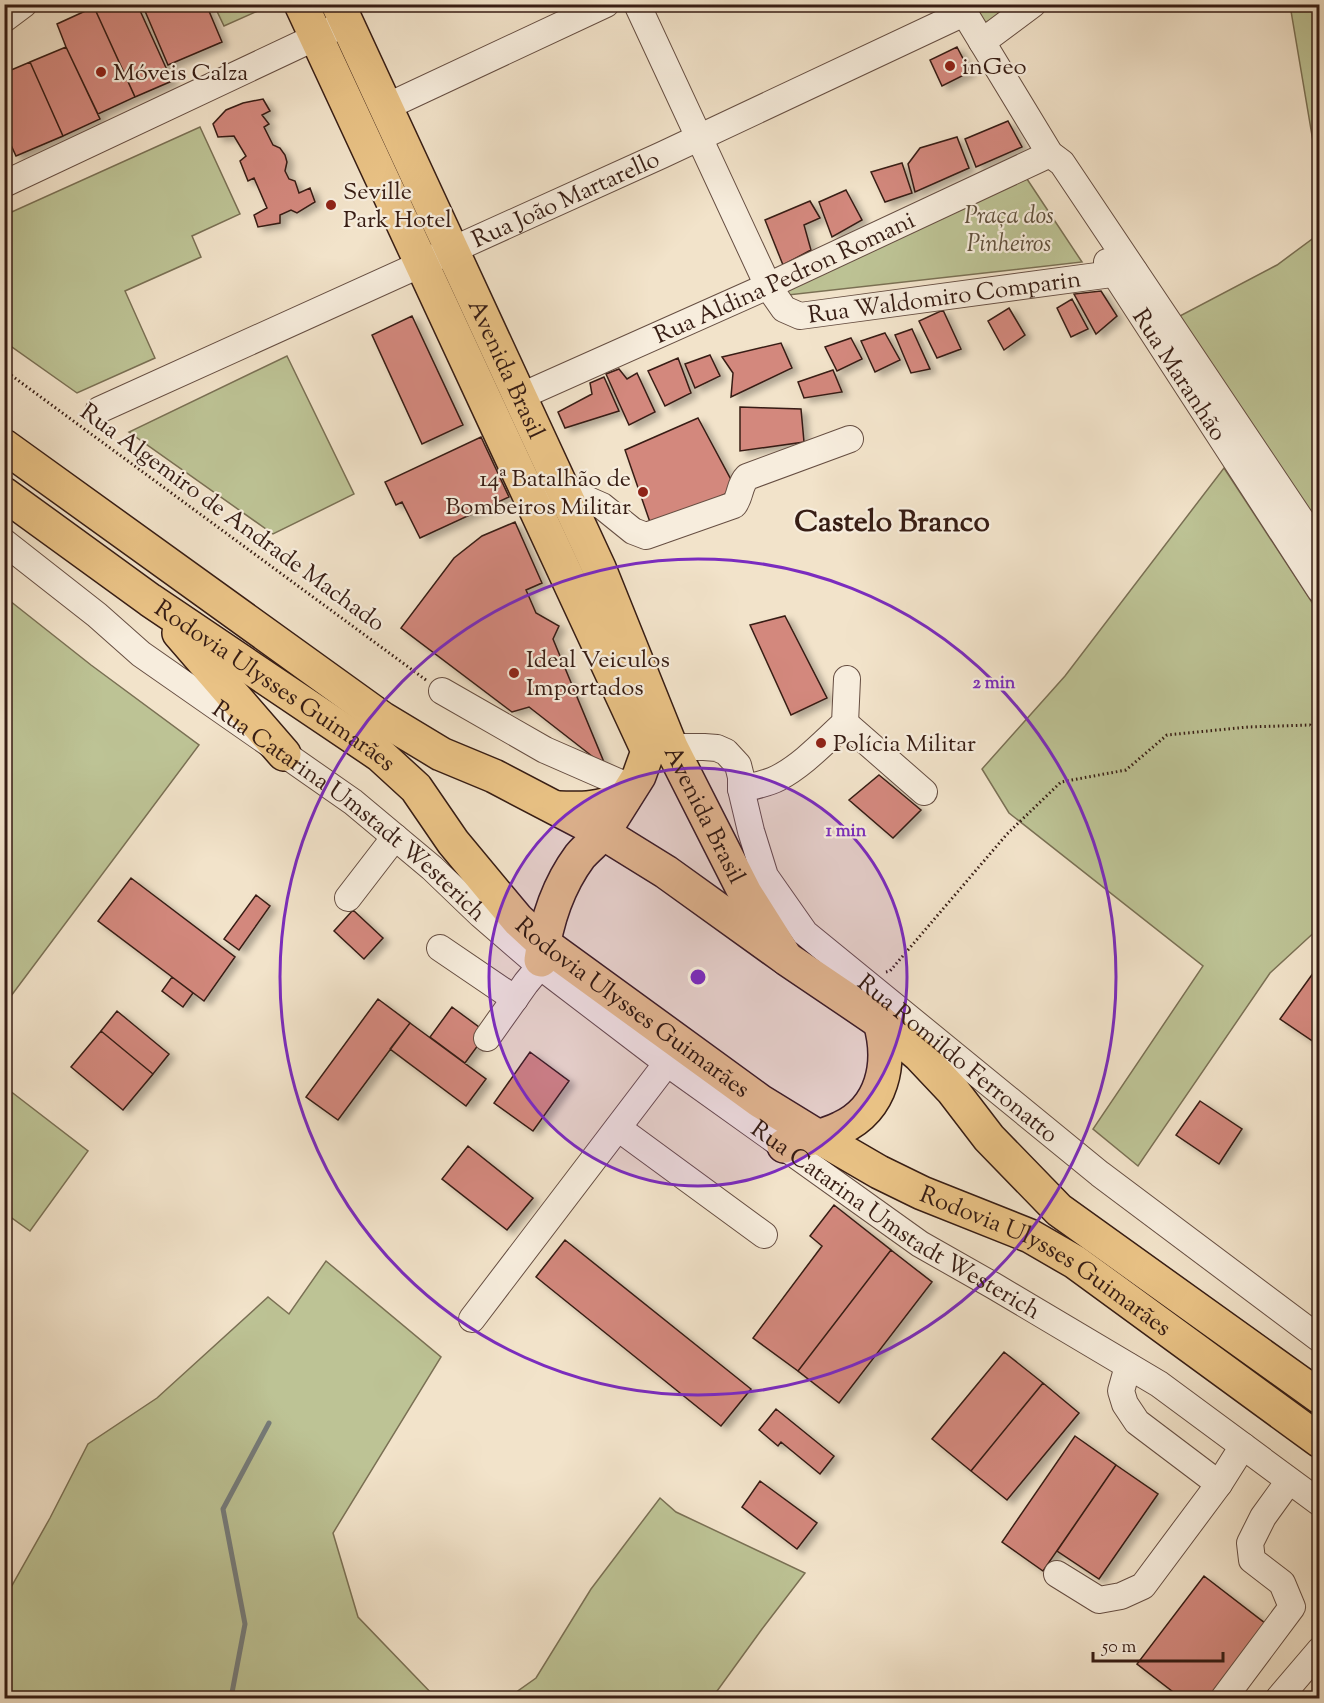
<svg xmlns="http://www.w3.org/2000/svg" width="1324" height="1703" viewBox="0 0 1324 1703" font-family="'Sorts Mill Goudy',serif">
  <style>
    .green { fill: #bdc395; stroke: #7a7054; stroke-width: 1.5 }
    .water { fill: #9fbcbf; stroke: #757c7b; stroke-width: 1.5 }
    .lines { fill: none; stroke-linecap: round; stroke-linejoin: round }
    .stream { stroke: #757c7b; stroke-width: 5 }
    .building { fill: #d3887d; stroke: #371d14; stroke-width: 1.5; filter: url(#shadow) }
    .minor-casing { stroke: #664e42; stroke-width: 28 }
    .major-casing { stroke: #371d14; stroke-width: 36 }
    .highway-casing { stroke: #371d14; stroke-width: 36 }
    .path { stroke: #371d14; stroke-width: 3; stroke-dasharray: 1.5 3; stroke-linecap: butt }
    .minor { stroke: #f7eddd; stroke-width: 26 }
    .major { stroke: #e9c285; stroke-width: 33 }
    .highway { stroke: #e9c285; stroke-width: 33 }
    .ring { fill: none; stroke: #7b2cbf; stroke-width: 3 }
    .poi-dot { fill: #8f2418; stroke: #f7eddd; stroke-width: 2 }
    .labels { text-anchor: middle; stroke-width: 4.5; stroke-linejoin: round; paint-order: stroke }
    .poi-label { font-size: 24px; fill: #371d14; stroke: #f7eddd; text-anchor: start }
    .street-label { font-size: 24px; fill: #371d14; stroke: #f7eddd }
    .park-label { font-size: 24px; font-style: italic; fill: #5f4f3b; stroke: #f7eddd }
    .district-label { font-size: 30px; font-weight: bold; fill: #371d14; stroke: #f7eddd }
    .centre { fill: #7b2cbf; stroke: #f7eddd; stroke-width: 3 }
    .ring-label { font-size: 18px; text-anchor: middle; font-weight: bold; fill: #7b2cbf; stroke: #f7eddd; stroke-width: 4.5; stroke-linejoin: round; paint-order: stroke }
  </style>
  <defs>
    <filter id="shadow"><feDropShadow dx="6" dy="4" stdDeviation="3" flood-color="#0004"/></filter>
  </defs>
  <rect width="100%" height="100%" fill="#f2e3ca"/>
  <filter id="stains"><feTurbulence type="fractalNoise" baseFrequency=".00333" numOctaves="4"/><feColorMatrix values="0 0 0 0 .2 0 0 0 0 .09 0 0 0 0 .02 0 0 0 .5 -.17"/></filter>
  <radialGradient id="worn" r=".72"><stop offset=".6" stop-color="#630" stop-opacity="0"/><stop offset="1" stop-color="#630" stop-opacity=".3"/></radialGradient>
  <path class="green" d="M214,5h57l-47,21z
    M966,5h52l-35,25z
    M1290,5h29v172z
    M200,127l40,87 -48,22 9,21 -76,34 30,67 -78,35 -72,-51v-127z
    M1025,176l57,86 -294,33 -5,-12z
    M1319,234v290l-143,-206 101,-53z
    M287,356l67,138 -81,40 -144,-102z
    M1224,468l95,145v315l-49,45 -132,193 -45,-37 110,-163 -194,-153 -27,-44 83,-93z
    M5,597l86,68 108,80 -194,259z
    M5,1087l83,64 -58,80 -25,-18z
    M326,1261l115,96 -108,176 25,84 78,81h-431v-100l45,-80 38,-74 69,-46 111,-101 21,17z
    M660,1498l16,14 129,61 -43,56 -50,69h-204l28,-20 55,-89z"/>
  <path class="water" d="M4,1415l5,9v70l-4,8z"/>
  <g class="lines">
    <path class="stream" d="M231,1698l14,-74 -22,-115 46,-86"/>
  </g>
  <path class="building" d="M99,4h38l35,77 -37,16 -41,-90z
    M142,4h64l16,38 -54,23z
    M94,7l41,90 -37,17 -32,-67 -9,-23z
    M66,47l34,72 -37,17 -33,-74z
    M957,47l13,25 -28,14 -12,-26z
    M30,62l33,74 -47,20 -12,-26v-57z
    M263,99l7,12 -8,4 7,9 -5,3 9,18 7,3 5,7 2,7 -2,9 4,8 6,2 4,12 11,-5 5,14 -18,11 -6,-3 -11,5v8l-22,4 -4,-12 13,-7 -13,-30 -6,3 -8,-20 6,-5 -12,-20 -16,1 -5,-13 13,-14 17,-7z
    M1008,121l14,26 -46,20 -11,-28z
    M957,137l12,31 -54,24 -7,-28 12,-16z
    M902,163l10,30 -27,9 -14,-30z
    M846,190l16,30 -30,17 -13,-35z
    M810,201l10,17 -16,7 7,25 -28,15 -18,-45z
    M1101,291l16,25 -21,18 -22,-40z
    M1072,299l16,30 -17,8 -14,-29z
    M1009,308l16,27 -21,15 -16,-29z
    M943,310l18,39 -24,9 -18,-37z
    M412,316l51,109 -41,19 -50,-109z
    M912,329l18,40 -19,4 -16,-38z
    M885,333l15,27 -25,12 -14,-31z
    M851,338l11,21 -25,12 -12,-24z
    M781,343l11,25 -61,29 2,-24 -11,-16z
    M710,355l10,21 -25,12 -10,-24z
    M678,358l13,35 -26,13 -17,-35z
    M619,369l8,10 10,-6 18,39 -26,13 -23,-51z
    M833,370l9,22 -38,6 -6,-16z
    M604,377l15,34 -54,17 -7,-16 34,-18 -2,-11z
    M740,407l61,2 3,33 -64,9z
    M698,418l38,71 -84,39 -27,-78z
    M481,437l28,60 -89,41 -18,-36 -6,3 -11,-23z
    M515,522l27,61 -16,7 10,23 23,13 -6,13 53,128 -77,-60 -17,5 -111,-84 53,-70 28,-22z
    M785,616l42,82 -36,17 -41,-90z
    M879,775l42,35 -28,28 -44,-38z
    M131,878l104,79 -31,44 -106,-80z
    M256,895l14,11 -31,44 -15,-11z
    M353,910l30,28 -19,21 -30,-28z
    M1319,965l1,1v80l-40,-27z
    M172,977l21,16 -10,14 -21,-16z
    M378,999l32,24 -72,97 -32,-23z
    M452,1007l35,26 -22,30 -35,-26z
    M117,1011l52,43 -16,20 -52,-43z
    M410,1023l76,56 -20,27 -76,-57z
    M101,1031l52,43 -30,36 -52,-43z
    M530,1052l39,29 -36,50 -39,-28z
    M1200,1101l42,28 -23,35 -43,-29z
    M468,1146l65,52 -26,32 -65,-51z
    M834,1205l57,45 -93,121 -45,-33 69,-92 -12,-10z
    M565,1240l186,149 -30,37 -185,-149z
    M891,1250l41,32 -93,121 -41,-32z
    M1004,1352l39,31 -72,88 -39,-32z
    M1043,1383l36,30 -72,87 -36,-29z
    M776,1409l58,47 -14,18 -39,-32 -3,4 -19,-16z
    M1075,1436l41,29 -73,106 -41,-29z
    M1116,1465l42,29 -59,85 -42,-28z
    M760,1481l57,42 -20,26 -55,-42z
    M1204,1576l66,51 -55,71h-34l-44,-34z"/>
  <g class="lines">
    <defs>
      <g id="minor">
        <path id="s1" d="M637,4l131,282 16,23 16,7 334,-45"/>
        <path d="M959,4l91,150 12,9 258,385"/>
        <path d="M4,19l20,-15"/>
        <path d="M982,42l51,-38"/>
        <path d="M386,107l220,-103"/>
        <path d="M4,184l329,-155"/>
        <path id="s2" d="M1107,262l213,328"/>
        <path id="s3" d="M519,397l249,-111 282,-132"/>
        <path id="s4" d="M99,410l563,-255 302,-142"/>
        <path d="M551,499l13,-6 22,6 16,7 31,25 13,5 88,-31c7,-9 5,-20 13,-28l103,-38"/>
        <path id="s5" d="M4,542l93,73 44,39 212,148 79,66 49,47 59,51 127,97 253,181 74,42 165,98 161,119"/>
        <path d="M442,691l103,59 87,38"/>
        <path d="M845,723l79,69"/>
        <path id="s6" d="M655,750l16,-3h33l13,1 9,4 12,13 3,12v12l10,42 14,45 40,57 295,241 220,165"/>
        <path d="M741,789c12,-3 26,-5 37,-11 25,-13 46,-36 67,-55l2,-44"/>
        <path d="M348,898l47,-61"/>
        <path d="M440,948l75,51"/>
        <path d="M487,1038l39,-55 14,-17"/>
        <path d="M618,1128l146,107"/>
        <path d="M472,1319l195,-256"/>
        <path d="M1128,1366l-7,25 4,13 12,18 82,62"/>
        <path d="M1057,1574l42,26 22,-4 22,-10 76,-102 24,-38"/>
        <path d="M1224,1698l68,-91 -10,-24 -30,-23 -2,-17 13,-26 26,-36"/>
        <path d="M1279,1698l41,-48"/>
      </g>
      <g id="major">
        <path d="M301,4l347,747 -9,25 -29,46"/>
        <path id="s7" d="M338,4l261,564 72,179 74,146 41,65"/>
      </g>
      <g id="highway">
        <path d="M4,446l379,273 58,35 53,22 109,57 63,39 121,87 93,63 39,33 34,36 36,47 70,72 261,187"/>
        <path id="s8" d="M4,494l146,106 230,155 36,33 37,54 44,53 21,25 25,23 217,158 57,35 62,36 43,21 108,43 45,26 245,179"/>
        <path d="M179,633l105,121"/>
        <path d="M559,808c27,1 39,0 65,-9"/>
        <path d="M541,960c5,-38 16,-73 39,-104 7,-8 16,-15 23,-23"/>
        <path d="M784,1146c18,-6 40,-9 57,-18 42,-20 51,-65 39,-106"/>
      </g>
    </defs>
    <use href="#minor" class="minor-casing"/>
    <use href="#major" class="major-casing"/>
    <use href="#highway" class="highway-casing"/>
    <path class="path" d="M4,370l422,310
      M886,972l4,-1 117,-137 54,-52 65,-12 41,-35 81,-8 62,-2 10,12"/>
    <use href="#minor" class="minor"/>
    <use href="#major" class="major"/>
    <use href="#highway" class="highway"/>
  </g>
  <circle cx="698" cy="977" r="209" fill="#7b2cbf" fill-opacity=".12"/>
  <g class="ring">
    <circle cx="698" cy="977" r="209"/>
    <circle cx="698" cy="977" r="418"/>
  </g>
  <g class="poi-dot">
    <circle cx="950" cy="66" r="6"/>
    <circle cx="101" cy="72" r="6"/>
    <circle cx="331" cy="205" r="6"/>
    <circle cx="643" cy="492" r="6"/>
    <circle cx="514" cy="673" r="6"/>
    <circle cx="821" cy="743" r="6"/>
  </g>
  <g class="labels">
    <g class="poi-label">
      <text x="962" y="74">inGeo</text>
      <text x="113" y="80">Móveis Calza</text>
      <text x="343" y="199">Seville<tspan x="343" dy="28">Park Hotel</tspan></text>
      <text x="631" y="486" text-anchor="end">14ª Batalhão de<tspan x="631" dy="28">Bombeiros Militar</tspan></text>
      <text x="526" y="667">Ideal Veiculos<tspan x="526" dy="28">Importados</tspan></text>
      <text x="833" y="751">Polícia Militar</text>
    </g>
    <g class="street-label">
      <text dy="8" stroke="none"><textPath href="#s4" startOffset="512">Rua João Martarello</textPath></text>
      <text dy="8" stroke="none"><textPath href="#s3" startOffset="291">Rua Aldina Pedron Romani</textPath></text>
      <text dy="8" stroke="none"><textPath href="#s1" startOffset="502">Rua Waldomiro Comparin</textPath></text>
      <text dy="8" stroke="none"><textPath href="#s7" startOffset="402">Avenida Brasil</textPath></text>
      <text dy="8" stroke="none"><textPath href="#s2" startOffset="134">Rua Maranhão</textPath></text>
      <text transform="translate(233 517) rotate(36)" y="8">Rua Algemiro de Andrade Machado</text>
      <text dy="8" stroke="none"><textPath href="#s8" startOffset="332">Rodovia Ulysses Guimarães</textPath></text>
      <text dy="8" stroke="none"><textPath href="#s5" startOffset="438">Rua Catarina Umstadt Westerich</textPath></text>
      <text dy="8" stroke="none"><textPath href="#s7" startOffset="890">Avenida Brasil</textPath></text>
      <text dy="8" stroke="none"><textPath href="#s8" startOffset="818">Rodovia Ulysses Guimarães</textPath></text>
      <text dy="8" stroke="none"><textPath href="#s6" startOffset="472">Rua Romildo Ferronatto</textPath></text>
      <text dy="8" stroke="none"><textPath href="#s5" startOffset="1122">Rua Catarina Umstadt Westerich</textPath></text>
      <text dy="8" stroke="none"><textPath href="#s8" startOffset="1304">Rodovia Ulysses Guimarães</textPath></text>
    </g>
    <g class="park-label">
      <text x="1009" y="223">Praça dos<tspan x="1009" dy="28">Pinheiros</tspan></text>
    </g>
    <g class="district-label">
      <text x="892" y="531">Castelo Branco</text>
    </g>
  </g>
  <circle cx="698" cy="977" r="9" class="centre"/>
  <g class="ring-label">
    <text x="994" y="688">2 min</text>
    <text x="846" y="836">1 min</text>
  </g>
  <rect width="1324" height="1703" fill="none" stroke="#f2e3ca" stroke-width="24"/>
  <rect x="6" y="6" width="1312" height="1691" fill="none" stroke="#371d14" stroke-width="3"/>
  <rect x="12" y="12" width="1300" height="1679" fill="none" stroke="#371d14" stroke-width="1.5"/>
  <path d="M1093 1652v9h130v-9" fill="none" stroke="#371d14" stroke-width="3"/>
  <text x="1102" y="1652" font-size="18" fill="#371d14" stroke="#f7eddd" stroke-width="4.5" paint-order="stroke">50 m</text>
  <rect width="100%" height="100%" filter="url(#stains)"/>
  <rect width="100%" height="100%" fill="url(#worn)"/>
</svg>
